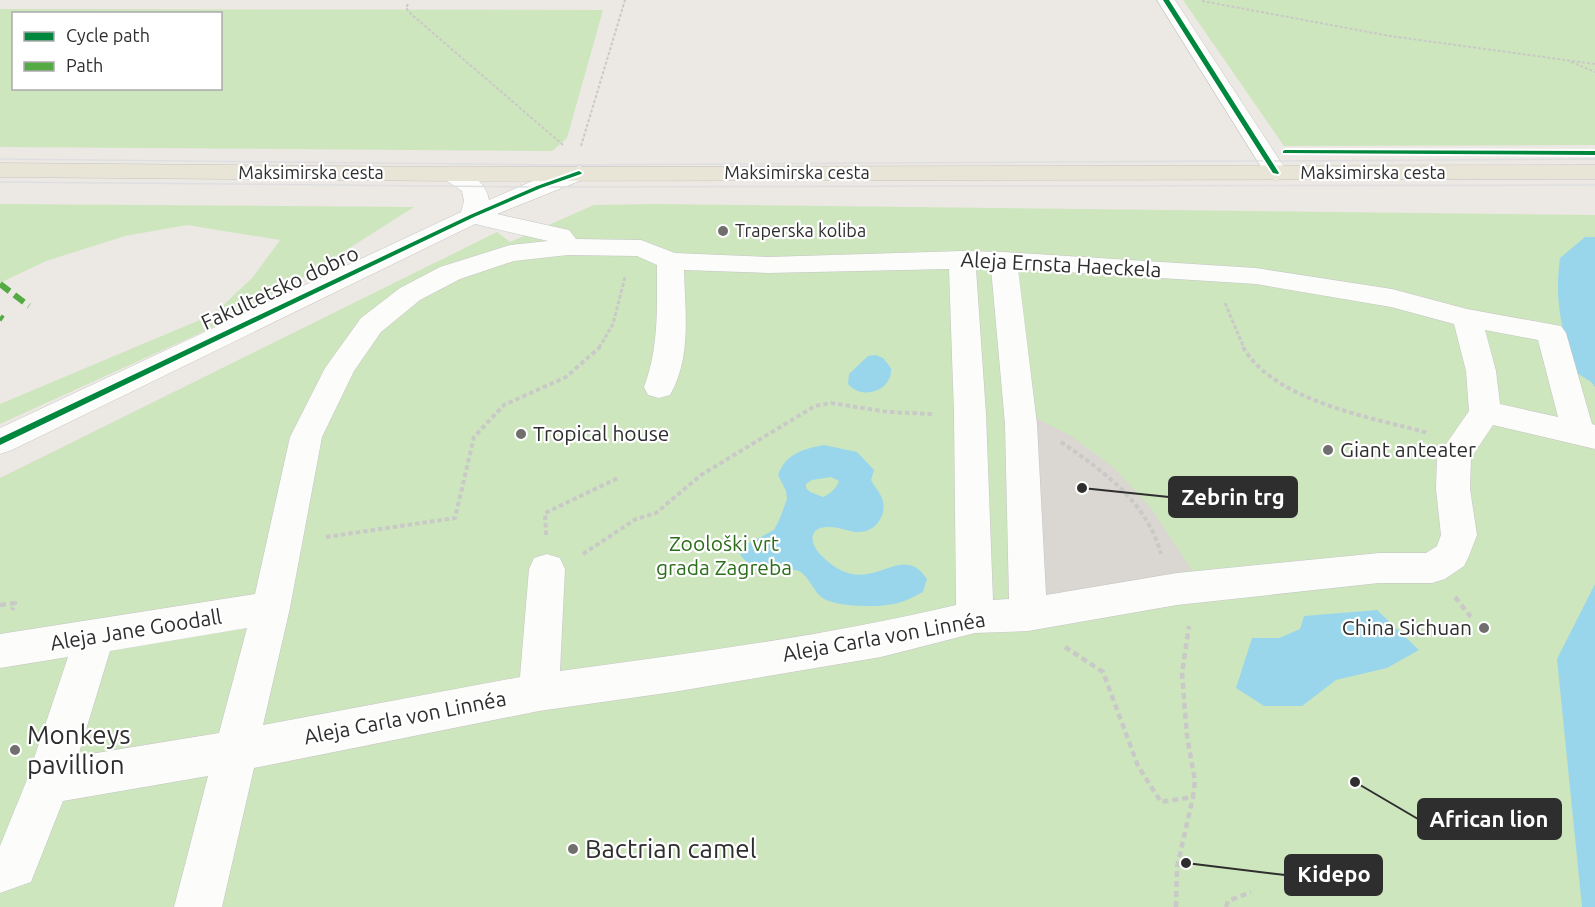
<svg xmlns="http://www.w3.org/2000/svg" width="1595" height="907" viewBox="0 0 1595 907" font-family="Ubuntu,sans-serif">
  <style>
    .green { fill: #cee6be; fill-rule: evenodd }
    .plaza { fill: #dad6d2 }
    .water { fill: #99d6ec; fill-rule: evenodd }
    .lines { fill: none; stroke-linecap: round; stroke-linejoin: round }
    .minor-casing { stroke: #c5c4c5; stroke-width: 1 }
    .major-casing { stroke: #c6c5c4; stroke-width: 1 }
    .path-far3 { stroke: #c9c9c8; stroke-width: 2; stroke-dasharray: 3 2; stroke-linecap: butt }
    .path-far2 { stroke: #c9c9c8; stroke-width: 3; stroke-dasharray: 4 2; stroke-linecap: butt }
    .path-far1 { stroke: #c9c9c8; stroke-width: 4; stroke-dasharray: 4.5 3; stroke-linecap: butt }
    .path { stroke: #c9c9c8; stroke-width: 4.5; stroke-dasharray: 6 4; stroke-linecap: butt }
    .minor { fill: #fcfcfb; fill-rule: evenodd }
    .major { fill: #e8e4d6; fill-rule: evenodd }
    .tram { stroke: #dfdfe1; stroke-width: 1.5 }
    .quiet { stroke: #54ab44; stroke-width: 6; stroke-dasharray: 12 6; stroke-linecap: butt }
    .cycleway-casing { stroke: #fff; stroke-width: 4 }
    .cycleway { fill: #00873e; fill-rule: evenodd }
    .poi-dot { fill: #706f6e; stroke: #fff; stroke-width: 2 }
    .labels { text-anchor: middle; stroke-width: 4.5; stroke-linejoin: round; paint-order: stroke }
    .far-street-label { font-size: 18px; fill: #2e2e2e; stroke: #fff }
    .far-poi-label { font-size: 18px; fill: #2e2e2e; stroke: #fff; text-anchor: start }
    .street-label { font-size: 21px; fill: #2e2e2e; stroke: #fff }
    .poi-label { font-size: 21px; fill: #2e2e2e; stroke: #fff; text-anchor: start }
    .park-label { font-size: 21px; fill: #2c6e1b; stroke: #fff }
    .near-poi-label { font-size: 26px; fill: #2e2e2e; stroke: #fff; text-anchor: start }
    .leader { fill: none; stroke: #2e2e2e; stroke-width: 2 }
    .callout-dot { fill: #2e2e2e; stroke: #fff; stroke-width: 2 }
    .callout { fill: #2e2e2e; stroke: #2e2e2e; stroke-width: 2 }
    .callout-label { font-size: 22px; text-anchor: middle; font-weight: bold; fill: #fff }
  </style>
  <rect width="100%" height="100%" fill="#ece8e4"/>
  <path class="green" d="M1183,0h412v145l-311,1z
    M0,9l603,1 -36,128 -15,13 -552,-4zM14,14h206v74h-206z
    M0,204l414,3 -159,101 -255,116v-20l214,-90 39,-37 27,-37 -93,-15 -62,11 -79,25 -46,22z
    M654,204l941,11v692h-1595v-429l497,-246 13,10 84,-37z"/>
  <path class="plaza" d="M1034,417l37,19 42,31 38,41 41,62 -153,30z"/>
  <path class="water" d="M1585,237h10v150l-4,-5 -17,-11c-12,-43 -20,-68 -14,-113z
    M876,355l7,3 8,10c2,23 -29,33 -43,16l1,-10 19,-18z
    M824,445l33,7 17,18 -3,10c3,6 7,10 10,16 8,16 -4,36 -22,36 -11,0 -21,-6 -32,-5 -21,1 -16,19 -5,29 48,49 77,-19 105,23l-4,13c-8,4 -17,9 -25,11 -17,5 -65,5 -78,-7 -8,-8 -11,-19 -21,-25 -20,-6 -48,3 -59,-17l3,-8 31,-16 6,-12 7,-19 -1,-8 -8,-16c8,-22 26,-26 46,-30zM831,477l8,4c-2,7 -9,13 -16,16l-13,-5 -4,-4v-4l6,-4z
    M1595,584v323h-13l-25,-248z
    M1377,610l42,40 -32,18 -51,12 -34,26h-38l-28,-18 16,-50h27l21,-9 4,-13z"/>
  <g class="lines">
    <defs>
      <path id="minor" d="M1157,0h18l113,173 -4,5 -8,2 -8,-2z
        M579,166l8,2 4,5 -4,5 -90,36 72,16 7,9 65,1 34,13 93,4 194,-6 42,1 252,16 136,21 75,20 94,17 5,7 26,91 3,1v24l-102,-24 -22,33 -1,31 7,46 -8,21 -5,10 -19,13 -13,4h-53l-202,22 -149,26 -53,2 -94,24 -208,35 -134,19 -285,57 -32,139h-48l34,-131 -145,25 -32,81 -31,11v-47l26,-64 42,-125 -68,11v-34l255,-40 35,-157 35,-69 36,-50 39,-30 40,-21 70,-22 38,-4 -73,-17 -463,226 -12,4v-26l461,-216 3,-11 -2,-10 -18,-12 -4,-5 4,-5c18,-5 42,11 45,31l41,-18zM568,255l69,1 20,9c0,43 2,82 -13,122l4,8 11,3 11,-3c22,-38 15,-84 14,-125l84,3 181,-4 5,145 2,191c-130,31 -263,48 -396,66l5,-102 -5,-11 -13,-4 -13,4 -5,11 -9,108 -257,48 27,-117 32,-171 32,-66 27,-39 39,-32 40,-21 54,-18zM991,268l14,156 4,175 -16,1 -7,-186 -10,-145zM1018,269l238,15 135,23 63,17 12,47 3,40 -32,46 -1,32 5,46 -4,11 -11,7h-47l-202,20 -131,22 -9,-171zM1485,330l53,10 20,77 -58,-13 -4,-33zM247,628l-28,105 -141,23 32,-105z"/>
      <path id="major" d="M0,163l452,4 1143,-2v14l-1143,2 -452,-4z"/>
    </defs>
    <use href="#minor" class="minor-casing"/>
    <use href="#major" class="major-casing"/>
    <path class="path-far3" d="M1202,1l188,35 205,28
      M408,4l-2,4 5,6 152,131
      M1571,62l24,10
      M581,146l44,-146"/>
    <path class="path-far2" d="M1225,303l19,45
      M599,348l14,-24 12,-47"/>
    <path class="path-far1" d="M1243,347c32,55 128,70 185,86
      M1061,442c42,29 86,60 100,112
      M546,535l-1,-22 73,-35
      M326,537l129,-19 19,-81 30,-32 62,-28 34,-30
      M583,554l53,-35 20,-6 45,-38 114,-69 16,-3 57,9 44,2"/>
    <path class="path" d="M1455,597l16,20
      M0,605l15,-2 -3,7
      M1065,647l38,25 35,94 23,36 32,-5 2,-16 -8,-45 -5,-63 7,-47
      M1176,907l1,-40 16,-70
      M1226,907l2,-6 23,-9"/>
    <use href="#minor" class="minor"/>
    <use href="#major" class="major"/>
    <path class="tram" d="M0,159l558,6 1037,-6
      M0,182l539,5 1056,-2"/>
    <path class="quiet" d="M0,284l29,22
      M0,317l3,2"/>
    <defs>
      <path id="cycleway" d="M1163,0h6l110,173 -1,1 -5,-1z
        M1285,150l310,1v4l-312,-2v-2z
        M579,171l3,2 -1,1 -40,14 -67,29 -474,228v-7l470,-223 67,-29z"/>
    </defs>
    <use href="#cycleway" class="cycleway-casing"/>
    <use href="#cycleway" class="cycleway"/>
  </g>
  <g class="poi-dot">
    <circle cx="723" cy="231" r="6"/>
    <circle cx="521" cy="434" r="6"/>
    <circle cx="1328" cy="450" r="6"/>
    <circle cx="1484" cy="628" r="6"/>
    <circle cx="15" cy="750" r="6"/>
    <circle cx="573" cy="849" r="6"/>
  </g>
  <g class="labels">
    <g class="far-street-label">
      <text x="311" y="179">Maksimirska cesta</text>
      <text x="797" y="179">Maksimirska cesta</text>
      <text x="1373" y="179">Maksimirska cesta</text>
    </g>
    <g class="far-poi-label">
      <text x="735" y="237">Traperska koliba</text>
    </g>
    <g class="street-label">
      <text transform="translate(1061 265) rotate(3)" y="7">Aleja Ernsta Haeckela</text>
      <text transform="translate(280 288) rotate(-25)" y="7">Fakultetsko dobro</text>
      <text transform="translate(136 630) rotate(-9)" y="7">Aleja Jane Goodall</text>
      <text transform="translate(884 637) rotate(-10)" y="7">Aleja Carla von Linnéa</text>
      <text transform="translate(405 718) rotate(-11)" y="7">Aleja Carla von Linnéa</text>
    </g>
    <g class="poi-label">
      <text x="533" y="441">Tropical house</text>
      <text x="1340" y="457">Giant anteater</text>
      <text x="1472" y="635" text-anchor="end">China Sichuan</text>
    </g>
    <g class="park-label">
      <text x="724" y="551">Zoološki vrt<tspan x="724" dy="24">grada Zagreba</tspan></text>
    </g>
    <g class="near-poi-label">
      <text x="27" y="744">Monkeys<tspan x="27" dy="30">pavillion</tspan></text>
      <text x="585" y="858">Bactrian camel</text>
    </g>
  </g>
  <path class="leader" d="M1082 488L1169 497M1355 782L1418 819M1186 863L1285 875"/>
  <g class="callout-dot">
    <circle cx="1082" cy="488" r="6"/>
    <circle cx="1355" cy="782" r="6"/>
    <circle cx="1186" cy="863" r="6"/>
  </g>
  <g class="callout">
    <rect x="1169" y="477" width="128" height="40" rx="6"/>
    <rect x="1418" y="799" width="143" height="40" rx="6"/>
    <rect x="1285" y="855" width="97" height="40" rx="6"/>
  </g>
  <g class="callout-label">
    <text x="1233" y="505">Zebrin trg</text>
    <text x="1489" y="827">African lion</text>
    <text x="1334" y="882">Kidepo</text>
  </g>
  <rect x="12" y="12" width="210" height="78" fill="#ffffff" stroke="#ababab" stroke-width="1.5"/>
  <rect x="24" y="32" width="30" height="9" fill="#00873e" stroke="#ababab" stroke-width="1.5"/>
  <text x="66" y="42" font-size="18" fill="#2e2e2e">Cycle path</text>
  <rect x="24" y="62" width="30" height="9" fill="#54ab44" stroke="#ababab" stroke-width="1.5"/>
  <text x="66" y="72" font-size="18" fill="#2e2e2e">Path</text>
</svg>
